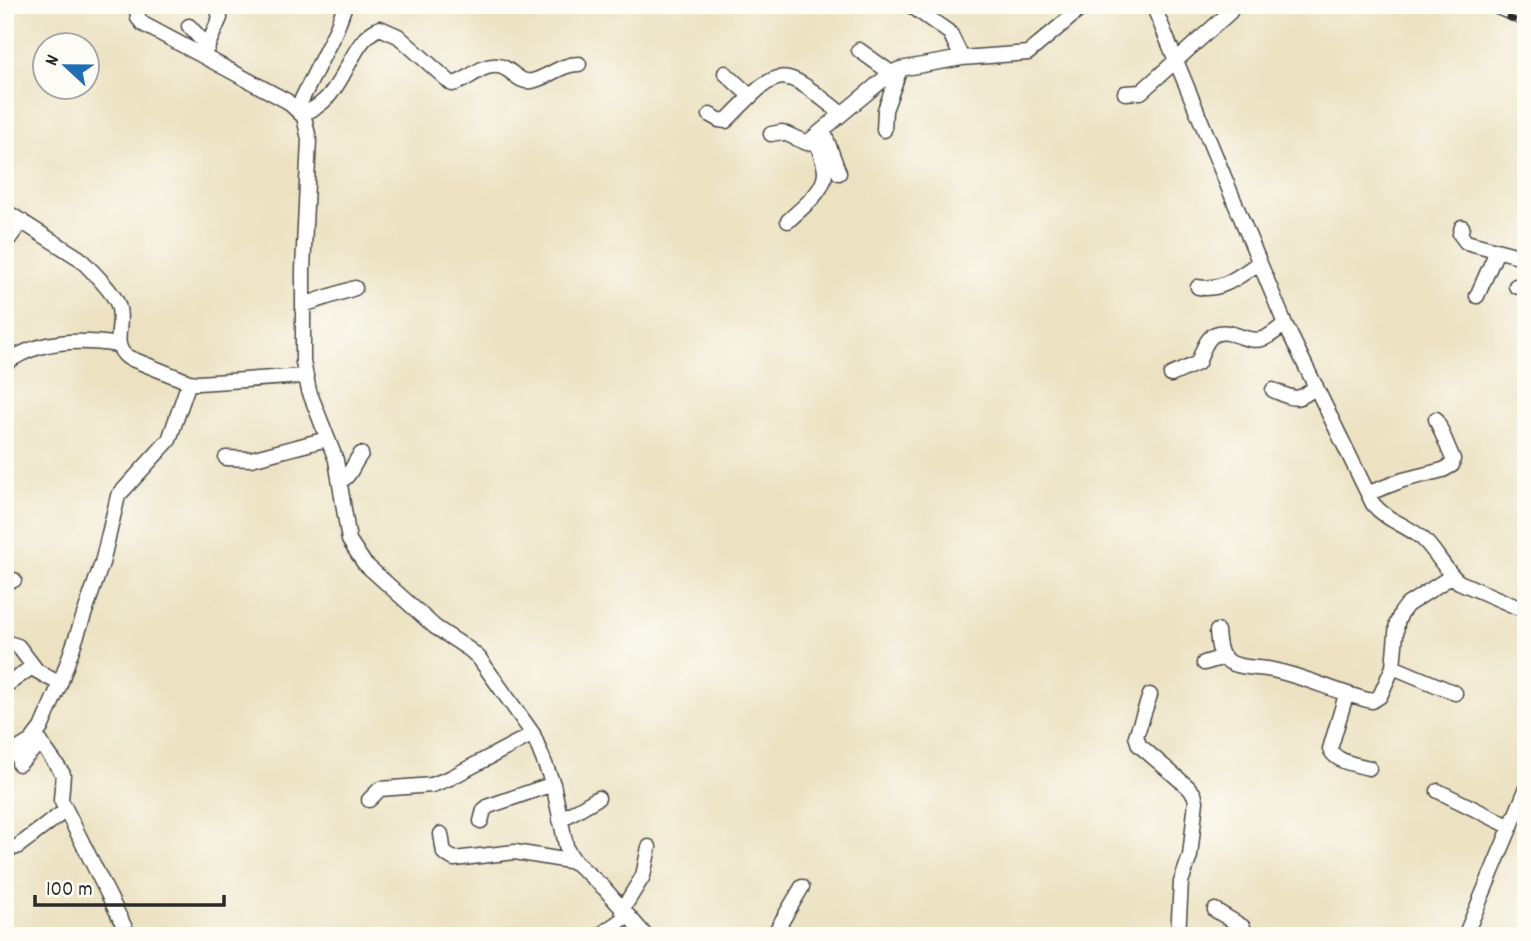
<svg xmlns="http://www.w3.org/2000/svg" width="1531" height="941" viewBox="0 0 1531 941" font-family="Dekko,sans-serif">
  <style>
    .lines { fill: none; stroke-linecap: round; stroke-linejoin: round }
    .minor-casing { stroke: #484642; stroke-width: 17 }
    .minor { stroke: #fff; stroke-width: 14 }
    .rail-casing { stroke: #2b2b2b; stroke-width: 6 }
    .rail { stroke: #fdfcf7; stroke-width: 3.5; stroke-dasharray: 10; stroke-linecap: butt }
  </style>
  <rect width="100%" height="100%" fill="#fdfcf7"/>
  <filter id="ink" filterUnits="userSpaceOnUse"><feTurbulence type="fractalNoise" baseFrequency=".0143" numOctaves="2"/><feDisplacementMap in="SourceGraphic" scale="14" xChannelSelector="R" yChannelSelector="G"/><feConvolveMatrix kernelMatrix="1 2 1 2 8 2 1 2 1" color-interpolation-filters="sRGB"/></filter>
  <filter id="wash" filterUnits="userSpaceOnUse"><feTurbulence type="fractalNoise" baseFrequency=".00686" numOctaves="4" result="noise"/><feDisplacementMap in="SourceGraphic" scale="28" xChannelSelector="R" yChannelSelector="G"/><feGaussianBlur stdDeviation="1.57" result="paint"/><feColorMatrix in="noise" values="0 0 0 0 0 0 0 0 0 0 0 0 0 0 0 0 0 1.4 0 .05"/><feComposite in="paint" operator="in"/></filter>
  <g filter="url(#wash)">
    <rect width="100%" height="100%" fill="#ece2c2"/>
  </g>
  <g filter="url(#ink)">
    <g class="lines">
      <defs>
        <path id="minor" d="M137,5l1,13 5,6 144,77 17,16 5,22 -6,131v92l6,29 27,69 13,80 15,23 71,64 35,23 9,8 54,76 20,50 14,66 8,12 29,26 42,48
          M910,5l40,28 12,25
          M1153,5l132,319 88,180c14,17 34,21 50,35 14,13 21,31 36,43l67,29
          M189,26l19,21
          M859,50l32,23
          M203,56l17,-38 -3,-13
          M725,73l25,23
          M1125,93l16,-1 89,-80 3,-7
          M297,109l39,-79 9,-25
          M301,114c46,-13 45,-73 79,-86l18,8 54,48c16,-2 27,-20 46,-18 13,1 20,18 34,15 17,-4 29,-17 47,-17
          M710,115l9,5 7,1c56,-57 53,-57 116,-7
          M823,130l16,43
          M884,130l1,-20 15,-41
          M771,134l11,-2 25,11 84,-70 9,-4 62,-11 66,-5 57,-48
          M5,211l74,47c11,11 34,33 39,47 7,19 -8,39 9,52l62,25 9,1 107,-7
          M788,221c13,-13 38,-30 37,-50 -1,-11 -7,-23 -10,-34
          M1462,227l-2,7 6,8 60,16
          M5,244l17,-23
          M1516,286l10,3
          M1198,287c24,5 42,-12 61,-24
          M1477,296l20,-45
          M303,305l52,-17
          M5,364c31,-24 75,-25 113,-19
          M1171,375l27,-12c3,-8 6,-19 12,-25 14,-15 35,6 52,1 8,-2 16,-10 23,-15
          M1273,390c21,9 25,13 43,-4
          M226,458l25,1 76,-20
          M340,481c11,-4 13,-18 21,-27
          M1369,493l34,-13 40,-10 9,-5 1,-6 -17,-40
          M5,580h9
          M1217,631c1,9 1,20 7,27 10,10 30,9 43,11 33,5 70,24 105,32l8,-5 13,-29 4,-44 4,-10 6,-8 45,-29
          M5,642l13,4 19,25 23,13
          M1204,663l20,-6
          M1393,667l62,26
          M5,686l27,-19
          M1150,695l-14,41 3,9 49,42 6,7 2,7 -6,55 -9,26 -3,54
          M1346,695l-16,54c7,14 25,15 39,19
          M36,736l27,38 -2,26 68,136
          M5,757l26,-16 10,-13 19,-44 42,-121 16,-67 51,-56 20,-58
          M19,764l22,-22
          M1438,791l73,36
          M369,800l11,-11 52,-4 18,-7 83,-44
          M560,820l38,-22
          M481,821l3,-11 5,-4 64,-22
          M441,834l3,19 10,6 61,-7 60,10
          M5,849l12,-2 49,-37
          M622,910l21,-34 6,-29
          M1215,910l28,17 2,9
          M599,936l28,-20
          M773,936l29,-49
          M1465,936l61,-146"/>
      </defs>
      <use href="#minor" class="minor-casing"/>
      <use href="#minor" class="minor"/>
      <defs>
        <path id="rail" d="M1479,5l47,20"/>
      </defs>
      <use href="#rail" class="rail-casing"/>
      <use href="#rail" class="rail"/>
    </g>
  </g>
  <rect width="1531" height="941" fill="none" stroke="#fdfcf7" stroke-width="28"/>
  <g transform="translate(66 66) rotate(292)"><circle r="33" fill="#fdfcf7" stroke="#a9a8a5" stroke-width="2"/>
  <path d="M0-5L12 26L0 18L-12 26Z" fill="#1f6fb2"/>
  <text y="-10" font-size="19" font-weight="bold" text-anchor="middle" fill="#2b2b2b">N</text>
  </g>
  <path d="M35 895v10h189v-10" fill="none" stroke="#2b2b2b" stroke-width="3.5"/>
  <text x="46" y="895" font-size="21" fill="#2b2b2b" stroke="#fdfcf7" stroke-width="5" paint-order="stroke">100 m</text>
</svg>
